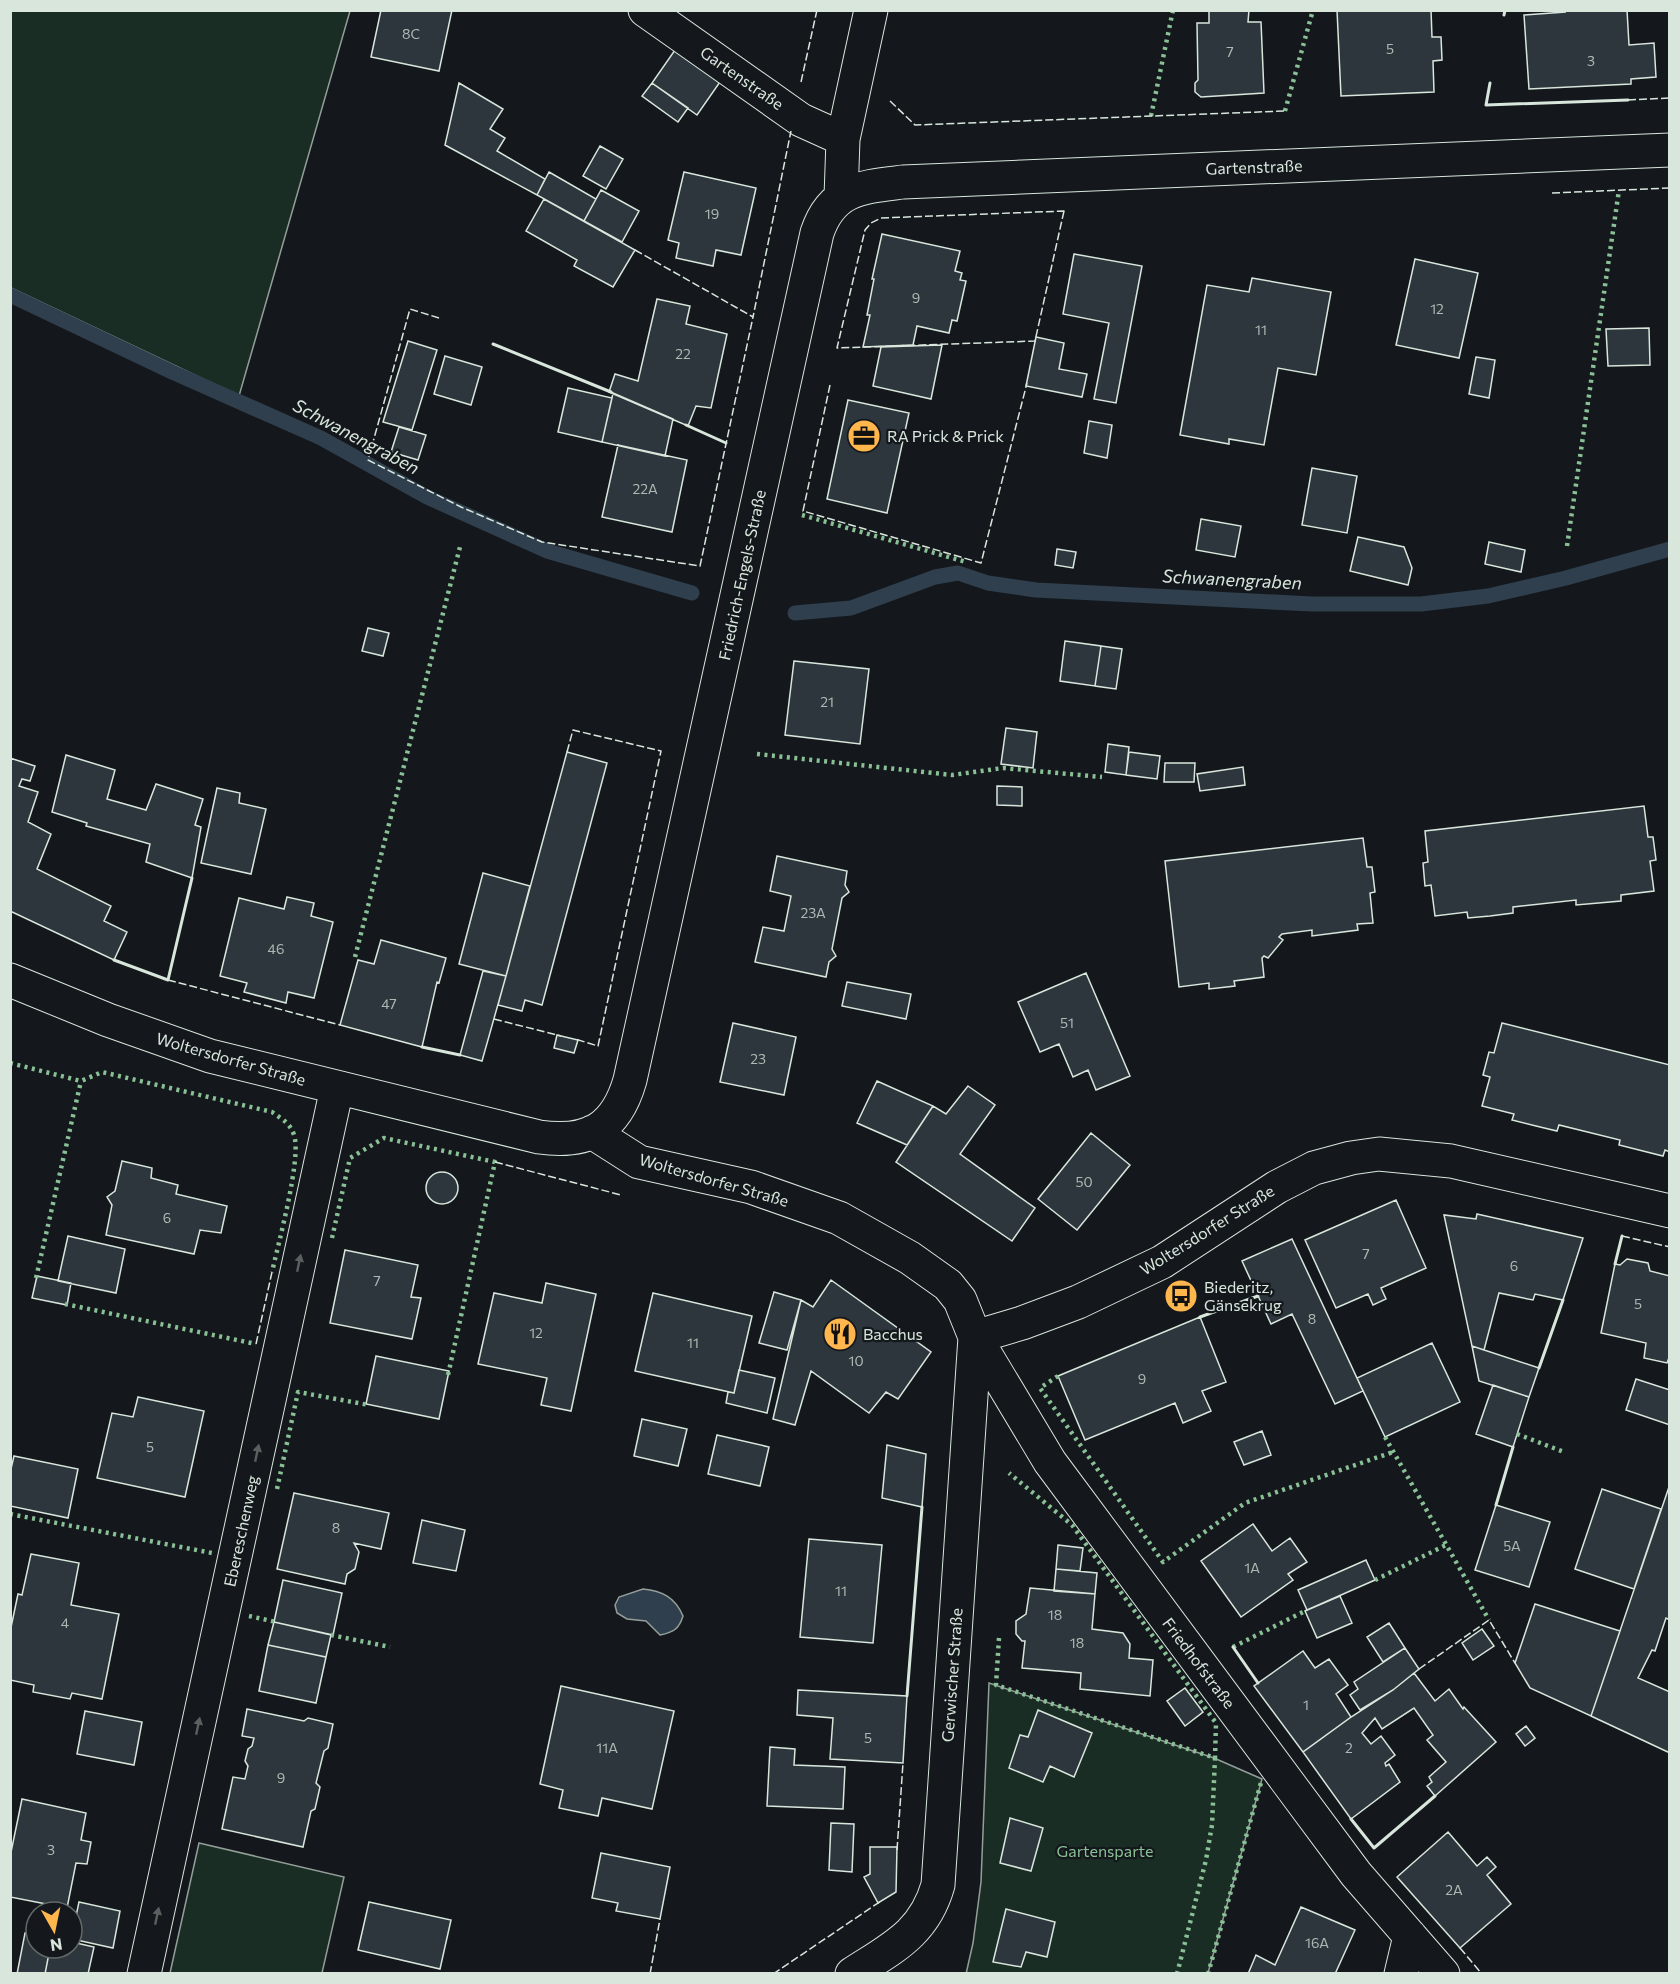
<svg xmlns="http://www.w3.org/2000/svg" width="1680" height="1984" viewBox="0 0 1680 1984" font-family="Commissioner,sans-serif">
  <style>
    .green { fill: #1a2d24; stroke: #939e99; stroke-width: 1.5 }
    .water { fill: #2f3f4d; stroke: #939e99; stroke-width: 1.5 }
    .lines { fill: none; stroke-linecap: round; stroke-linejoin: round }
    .stream { stroke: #2f3f4d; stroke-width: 15 }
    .building { fill: #2c363c; stroke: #d8e6dc; stroke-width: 1.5 }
    .minor-casing { stroke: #d8e6dc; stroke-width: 35 }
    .minor { stroke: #14181c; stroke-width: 33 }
    .hedge { stroke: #8ac095; stroke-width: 4.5; stroke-dasharray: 3 4.5; stroke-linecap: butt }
    .fence { stroke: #d8e6dc; stroke-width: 1.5; stroke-dasharray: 8 3; stroke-linecap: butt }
    .wall { stroke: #d8e6dc; stroke-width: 3 }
    .oneway { fill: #59605f }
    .labels { text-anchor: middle; stroke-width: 4.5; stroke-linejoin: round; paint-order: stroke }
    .number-label { font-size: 14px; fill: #adbab4 }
    .street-label { font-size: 16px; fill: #d8e6dc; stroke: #14181c }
    .poi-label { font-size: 16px; fill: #d8e6dc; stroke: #14181c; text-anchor: start }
    .park-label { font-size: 16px; fill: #8ac095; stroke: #14181c }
    .water-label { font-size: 18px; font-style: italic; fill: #d8e6dc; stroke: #14181c }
  </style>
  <rect width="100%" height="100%" fill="#14181c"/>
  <path class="green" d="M11,10l339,1 -111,385 -228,-108z
    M989,1683l225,75 48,21 -54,194 -242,1 7,-31 8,-61z
    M199,1843l145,34 -22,96h-152z"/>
  <path class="water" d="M643,1589c19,2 32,8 40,27 -4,13 -9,16 -23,19l-14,-14 -19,-2 -10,-6 -2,-8 4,-8z"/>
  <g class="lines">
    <path class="stream" d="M10,295l162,77 149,66 106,59 120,54 145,42
      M795,613l56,-5 84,-31 23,-4 30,10 48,7 276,14h109l67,-8 78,-18 104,-29"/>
  </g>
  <path class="building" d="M381,10h71l-13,61 -68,-14z
    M1209,10h40l-1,12h13l3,71 -63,4 -6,-5v-9l3,-3 -1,-57h12z
    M1337,10h94l1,27h9l1,23 -9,1 1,31 -93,4z
    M1564,10h63l2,35 25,-2 2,34 -25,2v5l-102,5 -5,-74 41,-3z
    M675,50l45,32 -23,33 -45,-32z
    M459,83l44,26 -13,20 15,9 -8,13 48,28 -8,16 -92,-50z
    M652,83l36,25 -10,14 -36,-26z
    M600,146l23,13 -17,30 -23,-13z
    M549,172l47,27 -12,22 -47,-26z
    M684,172l72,16 -15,67 -25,-5 -3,16 -37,-8 3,-15 -11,-3z
    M601,190l38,21 -17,31 -38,-21z
    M544,199l91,51 -22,37 -39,-21 3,-6 -51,-29z
    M882,234l78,17 -5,20 7,2 -2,7 6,1 -9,40 -5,-1 -3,13 -32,-7 -4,19 -50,2 7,-32h-3l7,-36h-2z
    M1074,254l68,12 -26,137 -22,-4 15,-76 -46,-9z
    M1415,259l63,14 -19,85 -63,-13z
    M1252,278l79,14 -15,83 -38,-7 -14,77 -35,-6v5l-49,-9 27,-150 42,7z
    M657,299l33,7 -4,18 41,10 -16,74 -15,-2 -8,20 -79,-34 6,-18 23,7z
    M1649,328l1,37 -42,1 -2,-37z
    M1036,337l28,6 -5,26 28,5 -5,23 -56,-11z
    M408,341l29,9 -25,80 -29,-8z
    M942,345l-11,54 -58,-13 8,-39z
    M445,356l37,11 -11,38 -37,-11z
    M1476,357l19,3 -6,38 -20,-4z
    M568,388l44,10 -10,44 -44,-10z
    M613,393l60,26 -8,37 -63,-14z
    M848,400l61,13 -22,100 -60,-14z
    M1089,421l23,4 -5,33 -23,-5z
    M399,427l27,8 -8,25 -27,-8z
    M618,445l69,15 -15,72 -70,-15z
    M1312,468l45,8 -10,57 -45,-8z
    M1201,519l40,7 -6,31 -39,-7z
    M1358,537l46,10 8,21 -4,17 -58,-14z
    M1489,542l36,8 -4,22 -36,-8z
    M1057,549l19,3 -3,16 -18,-3z
    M368,628l21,5 -6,23 -21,-5z
    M1065,641l36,5 -6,40 -35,-5z
    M1101,646l21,3 -6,40 -21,-3z
    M794,661l75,8 -9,75 -75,-9z
    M1006,728l31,4 -4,36 -32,-4z
    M1108,744l21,3 -3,28 -21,-3z
    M567,752l40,11 -65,242 -17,-5 -3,11 -24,-6z
    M1129,752l31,4 -3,23 -31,-4z
    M66,755l49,15 -8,29 39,11 10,-26 47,15 -8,26 6,2 -9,51 -46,-16 4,-18 -64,-18 1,-3 -35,-11z
    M10,758l25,8 -5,15 -8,-2 -3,7 19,6 -10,30 23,12 -14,35 74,37 -7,15 23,11 -13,28 -104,-49z
    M1165,763h30l-1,19h-30z
    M1243,767l2,18 -45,6 -3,-17z
    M997,786l25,1v19l-25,-1z
    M217,788l23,5 -1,10 27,6 -15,65 -50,-11z
    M1644,806l4,31h5l3,23 -6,1 4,30 -33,4v6l-45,4v-5l-63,7v6l-23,3 -22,2 -1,-6 -32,4 -4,-31 -6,1 -2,-23 5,-1 -3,-31z
    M1363,838l4,29h5l3,25 -5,1 3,30 -16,1 1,6 -46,6v-6l-30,4 -3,3 4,3 -15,18 -4,-2 -2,2 2,19 -30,4 1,5 -26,3v-6l-30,4 -14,-126z
    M777,856l70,15 -2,14 4,7 -7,6 -10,51 4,7 -7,6 -3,15 -71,-15 8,-35 21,4 7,-35 -21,-5z
    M483,873l47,13 -24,90 -47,-12z
    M287,897l27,6 -3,13 22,6 -19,76 -26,-6 -2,11 -42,-11 3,-9 -27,-7 19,-78 45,11z
    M381,940l65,18 -7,25 -2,-1 -15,65 -82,-22 18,-65 16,4z
    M483,971l23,5 -24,85 -22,-6z
    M1086,973l44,103 -34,14 -8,-20 -15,7 -14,-33 -19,8 -22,-50z
    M847,982l64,12 -5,25 -64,-13z
    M733,1023l63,14 -12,58 -64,-13z
    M1502,1023l168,42v87l-5,-2 -2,6 -44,-11 1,-5 -61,-15 -2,6 -21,-5 -24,-6 2,-6 -32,-8 8,-29 -7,-2 6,-23 5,1z
    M557,1035l21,5 -4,13 -20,-5z
    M877,1081l56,25 -26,39 -50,-22z
    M968,1086l27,19 -35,49 75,54 -23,33 -116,-79 37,-56 13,8z
    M1091,1133l39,32 -53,65 -39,-31z
    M122,1161l30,7 -1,10 27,7 -2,9 51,12 -6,27 -21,-3 -6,24 -88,-19 6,-30 -5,-8 8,-6z
    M426 1188a16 16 0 1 1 32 0a16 16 0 1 1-32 0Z
    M1396,1200l30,68 -45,20 5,11 -13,6 -5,-11 -32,14 -31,-68z
    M1477,1214l106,24 -20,62 -28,-6 -2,6 -34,-7 -15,57 -12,-4 -28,-131 32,4z
    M68,1236l57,13 -9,44 -58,-12z
    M1292,1239l71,152 -28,13 -43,-90 -21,10 -29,-63z
    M345,1250l73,15 -7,32 10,1 -9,41 -82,-16z
    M1627,1259l21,4 2,8 20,5v79l-3,8 -23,-5 2,-15 -45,-10 14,-69 5,1z
    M37,1276l34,7 -4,22 -35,-7z
    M831,1280l100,72 -33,47 -12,-7 -17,21 -58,-42 -16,54 -22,-6 28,-119 12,7z
    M546,1283l50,11 -25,117 -30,-6 6,-27 -69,-14 16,-71 48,10z
    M774,1292l27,8 -14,50 -28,-7z
    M653,1293l99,23 -18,77 -99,-22z
    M1200,1317l26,65 -24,9 9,20 -28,12 -8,-20 -90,37 -27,-64z
    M1432,1343l28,59 -75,35 -28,-59z
    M1472,1346l67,22 -10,29 -50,-16z
    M376,1356l73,15 -10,48 -73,-15z
    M739,1370l36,8 -8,35 -41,-10 2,-11 6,1z
    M1636,1379l34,11v35l-44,-15z
    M1493,1385l36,12 -16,50 -37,-13z
    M138,1397l66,14 -19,86 -88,-19 15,-65 21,4z
    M642,1419l45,10 -9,37 -44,-10z
    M1262,1431l9,24 -27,10 -10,-23z
    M717,1435l52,12 -9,39 -52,-12z
    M887,1445l39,9 -4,53 -40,-9z
    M14,1456l64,13 -10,49 -58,-12v-33z
    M1670,1484v136l-4,-2 -11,33 -3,-1 -14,28 32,14v61l-79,-37z
    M1602,1489l59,20 -27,80 -59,-20z
    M294,1493l95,20 -8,36 -27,-6 5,9 -4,17 -8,5 -2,10 -68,-15z
    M1496,1505l54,17 -21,65 -54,-17z
    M422,1520l43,10 -9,41 -43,-8z
    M1253,1524l19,27 18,-13 17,24 -19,12 5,6 -52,37 -40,-56z
    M809,1539l73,6 -9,98 -73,-6z
    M1058,1545l25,3 -3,23 -24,-2z
    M31,1554l48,9 -8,42 48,9 -17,85 -30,-6 -2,6 -37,-7 1,-7 -24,-5v-48l8,-38 4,1z
    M1366,1560l9,20 -68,30 -9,-20z
    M1056,1569l41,4 -2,21 -41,-3z
    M283,1580l59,13 -9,42 -59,-13z
    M1030,1588l65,6 -3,35 31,4 7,11 -1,14 24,2 -3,36 -70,-7 1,-16 -59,-5 3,-27h-3l-6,-7v-13l10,-7z
    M1340,1596l12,27 -35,15 -12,-27z
    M1535,1604l85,27 -29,85 -61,-28 -15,-25z
    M274,1622l57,13 -5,22 -58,-12z
    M1389,1623l16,25 -22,14 -16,-25z
    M1482,1629l12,17 -21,14 -11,-17z
    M268,1645l58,12 -10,46 -57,-12z
    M1405,1648l14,21 -26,21 -33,20 -10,-15 8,-6 -4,-7z
    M1303,1651l12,17 14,-9 19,26 -12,9 15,23 -48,35 -49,-66z
    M1414,1673l21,28 14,-12 14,20 1,-2 32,35 -61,54 -8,-10 5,-4 -3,-5 17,-15 -19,-22 6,-5 -19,-27 -32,21 -7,-11 -13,15 9,11 10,-8 14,19 -10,8 1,3 3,-2 11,18 -49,37 -48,-67 48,-35 42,-27z
    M561,1686l113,25 -22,98 -50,-11 -4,18 -39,-8 4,-18 -23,-6z
    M1185,1688l18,24 -18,14 -18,-25z
    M798,1690l109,6 -4,67 -73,-4 3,-41 -36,-3z
    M247,1709l57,12 4,-3 25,6 -5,24 -4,3 -8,32 4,4 -5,22 -4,2 -8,36 -81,-18 11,-52 12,2 3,-13 -3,-5 3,-12 4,-3 2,-8 -12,-2z
    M1038,1710l54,23 -18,44 -24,-11 -7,16 -34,-14 11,-33 8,2z
    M85,1711l57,11 -8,43 -57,-11z
    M1526,1726l9,12 -10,8 -9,-12z
    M770,1747l25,2 -1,16 51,2 -2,42 -76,-3z
    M22,1799l64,14 -5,27 10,2 -4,22 -11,-1 -9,45 -57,-11v-40z
    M1010,1818l33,10 -12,43 -31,-8z
    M831,1823l23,1 -2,48 -23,-2z
    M1448,1832l29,34 10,-9 9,10 -9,8 24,29 -51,44 -63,-71z
    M870,1847h27l-1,45 -18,11 -14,-26 6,-3z
    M601,1853l69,14 -10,52 -44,-8 2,-8 -26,-5z
    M79,1902l41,9 -7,37 -41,-9v-19l3,1z
    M369,1902l82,18 -11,49 -82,-19z
    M1301,1907l54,23 -20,44h-87l8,-19 19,10z
    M1006,1909l49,13 -8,35 -21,-5 -5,15 -28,-5z
    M25,1933l11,2v13h14l-5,26h-28z
    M72,1942l22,5 -6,27h-43l5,-26h22z"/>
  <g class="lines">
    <defs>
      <path id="minor" d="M645,10l156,110 42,19
        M841,197l2,-58 28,-129
        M10,980l98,40 102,36 329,81c49,7 77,-8 91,-57l187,-847c15,-45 45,-46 86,-51l767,-32
        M592,1132l47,30 112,25 88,31 71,40 38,27 12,15 15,37 47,-14 56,-21 84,-40 115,-75 37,-19 37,-10 28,-4 72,7 219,50
        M975,1337l75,125 306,412 87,100
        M144,1974l193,-886
        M852,1974c40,-26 72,-40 86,-89l37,-548
        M1401,1974l9,-38"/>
    </defs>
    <use href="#minor" class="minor-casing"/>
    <use href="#minor" class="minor"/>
    <path class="hedge" d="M1285,111l28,-101
      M1151,116l22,-106
      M802,515l164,47
      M1567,546l52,-356
      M757,754l195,21 51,-7 99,9
      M355,957l106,-414
      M10,1063l71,18 21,-9 170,40c10,7 18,11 22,23 8,22 -16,110 -22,137
      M332,1238l18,-80 34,-20 111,24 -47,213
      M36,1278l45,-197
      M65,1304l191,40
      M1058,1376l-18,12 123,174 82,-59 148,-51
      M1517,1434l47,18
      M1385,1437l104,183
      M277,1489l21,-97 71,13
      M10,1514l202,39
      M1375,1580l71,-35
      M249,1616l27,6
      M331,1635l59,12
      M999,1638l-3,47 219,73 1,-35 -144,-198 -63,-52
      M1233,1647l72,-36
      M1177,1974l29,-114 6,-35 3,-67
      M1208,1974l54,-195"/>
    <path class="fence" d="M801,82l16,-72
      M1628,100l42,-2
      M890,101l25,24 370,-14
      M1552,193l118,-5
      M1064,211l-29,130 -198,7 28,-118 6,-7 10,-5z
      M635,250l118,67 38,-186
      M439,318l-29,-9 -42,151 93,47 81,35 158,24 53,-249
      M830,385l-27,126 178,52 46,-180
      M567,752l6,-22 88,21 -63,295 -23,-7
      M168,980l172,45
      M494,1019l67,17
      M495,1162l126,33
      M1622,1236l48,11
      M256,1344l16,-72
      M1419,1669l70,-49 26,43
      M897,1850l6,-87
      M1460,1948l22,26
      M650,1974l10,-55
      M773,1974l108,-73"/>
    <path class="wall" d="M1504,15l1,-5
      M1490,83l-4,22 142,-5
      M493,344l118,48
      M686,425l40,18
      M114,960l54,20 24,-102
      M422,1047l38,8
      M1615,1264l7,-28
      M1200,1317l58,-21
      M1539,1368l24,-68
      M1496,1505l17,-58
      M1233,1647l25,36
      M907,1696l15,-189
      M1351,1819l23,29 61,-52"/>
  </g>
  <defs><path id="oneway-solid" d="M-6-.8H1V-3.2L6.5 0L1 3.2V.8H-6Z" transform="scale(1.5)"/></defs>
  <g class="oneway">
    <use href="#oneway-solid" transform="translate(299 1263) rotate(-78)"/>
    <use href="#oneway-solid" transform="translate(257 1453) rotate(-78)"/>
    <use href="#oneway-solid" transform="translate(198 1726) rotate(-78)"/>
    <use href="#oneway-solid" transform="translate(157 1916) rotate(-78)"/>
  </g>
  <defs>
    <symbol id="office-disc" viewBox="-11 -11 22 22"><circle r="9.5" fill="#ffb74d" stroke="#14181c"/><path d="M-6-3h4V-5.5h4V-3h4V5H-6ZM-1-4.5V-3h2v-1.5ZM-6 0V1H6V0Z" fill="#111"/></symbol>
    <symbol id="bus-disc" viewBox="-11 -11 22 22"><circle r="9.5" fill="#ffb74d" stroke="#14181c"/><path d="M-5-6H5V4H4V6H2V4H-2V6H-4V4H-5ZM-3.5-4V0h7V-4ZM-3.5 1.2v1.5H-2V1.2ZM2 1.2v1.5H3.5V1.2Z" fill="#111"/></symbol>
    <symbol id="restaurant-disc" viewBox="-11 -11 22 22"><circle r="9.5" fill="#ffb74d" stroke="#14181c"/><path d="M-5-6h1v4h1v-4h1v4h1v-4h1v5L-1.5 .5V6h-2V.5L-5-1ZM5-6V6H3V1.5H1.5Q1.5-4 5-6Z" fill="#111"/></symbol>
  </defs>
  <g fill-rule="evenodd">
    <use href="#office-disc" x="845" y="417" width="38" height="38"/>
    <use href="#bus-disc" x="1162" y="1277" width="38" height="38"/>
    <use href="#restaurant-disc" x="821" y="1315" width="38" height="38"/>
  </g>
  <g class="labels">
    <g class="number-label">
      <text x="411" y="39">8C</text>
      <text x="1390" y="54">5</text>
      <text x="1230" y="57">7</text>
      <text x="1591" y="66">3</text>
      <text x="712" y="219">19</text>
      <text x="916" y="303">9</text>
      <text x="1437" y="314">12</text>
      <text x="1261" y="335">11</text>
      <text x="683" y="359">22</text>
      <text x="645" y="494">22A</text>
      <text x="827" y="707">21</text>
      <text x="813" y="918">23A</text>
      <text x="276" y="954">46</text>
      <text x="389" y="1009">47</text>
      <text x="1067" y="1028">51</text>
      <text x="758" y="1064">23</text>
      <text x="1084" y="1187">50</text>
      <text x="167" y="1223">6</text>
      <text x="1366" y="1259">7</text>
      <text x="1514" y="1271">6</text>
      <text x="377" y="1286">7</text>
      <text x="1638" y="1309">5</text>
      <text x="1312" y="1324">8</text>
      <text x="536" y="1338">12</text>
      <text x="693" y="1348">11</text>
      <text x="856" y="1366">10</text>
      <text x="1142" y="1384">9</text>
      <text x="150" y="1452">5</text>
      <text x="336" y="1533">8</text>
      <text x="1512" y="1551">5A</text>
      <text x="1252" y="1573">1A</text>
      <text x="841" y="1596">11</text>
      <text x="1055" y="1620">18</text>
      <text x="65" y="1628">4</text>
      <text x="1077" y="1648">18</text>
      <text x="1306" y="1710">1</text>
      <text x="868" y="1743">5</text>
      <text x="607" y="1753">11A</text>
      <text x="1349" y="1753">2</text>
      <text x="281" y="1783">9</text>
      <text x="51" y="1855">3</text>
      <text x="1454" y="1895">2A</text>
      <text x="1317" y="1948">16A</text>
    </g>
    <g class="street-label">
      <text transform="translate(742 78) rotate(35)" y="6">Gartenstraße</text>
      <text transform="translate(1254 167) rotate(-2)" y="6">Gartenstraße</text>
      <text transform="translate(742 575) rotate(-78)" y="6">Friedrich-Engels-Straße</text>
      <text transform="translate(231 1059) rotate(16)" y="6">Woltersdorfer Straße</text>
      <text transform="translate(714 1180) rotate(16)" y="6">Woltersdorfer Straße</text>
      <text transform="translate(1207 1230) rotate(-32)" y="6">Woltersdorfer Straße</text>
      <text transform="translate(241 1531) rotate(-78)" y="6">Ebereschenweg</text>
      <text transform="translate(1199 1663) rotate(53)" y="6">Friedhofstraße</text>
      <text transform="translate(952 1675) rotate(-86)" y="6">Gerwischer Straße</text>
    </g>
    <g class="poi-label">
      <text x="887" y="442">RA Prick &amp; Prick</text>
      <text x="1204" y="1293">Biederitz,<tspan x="1204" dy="18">Gänsekrug</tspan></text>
      <text x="863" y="1340">Bacchus</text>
    </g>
    <g class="park-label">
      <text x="1105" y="1857">Gartensparte</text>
    </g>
    <g class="water-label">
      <text transform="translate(356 437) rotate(28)" y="6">Schwanengraben</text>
      <text transform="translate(1232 580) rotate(3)" y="6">Schwanengraben</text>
    </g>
  </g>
  <rect width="1680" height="1984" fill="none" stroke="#d8e6dc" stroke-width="24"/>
  <g transform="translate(54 1930) rotate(171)"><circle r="28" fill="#14181c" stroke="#626a69" stroke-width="1.5"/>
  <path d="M0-4.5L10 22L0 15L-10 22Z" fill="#ffb74d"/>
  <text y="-9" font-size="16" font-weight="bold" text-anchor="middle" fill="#d8e6dc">N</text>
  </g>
</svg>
